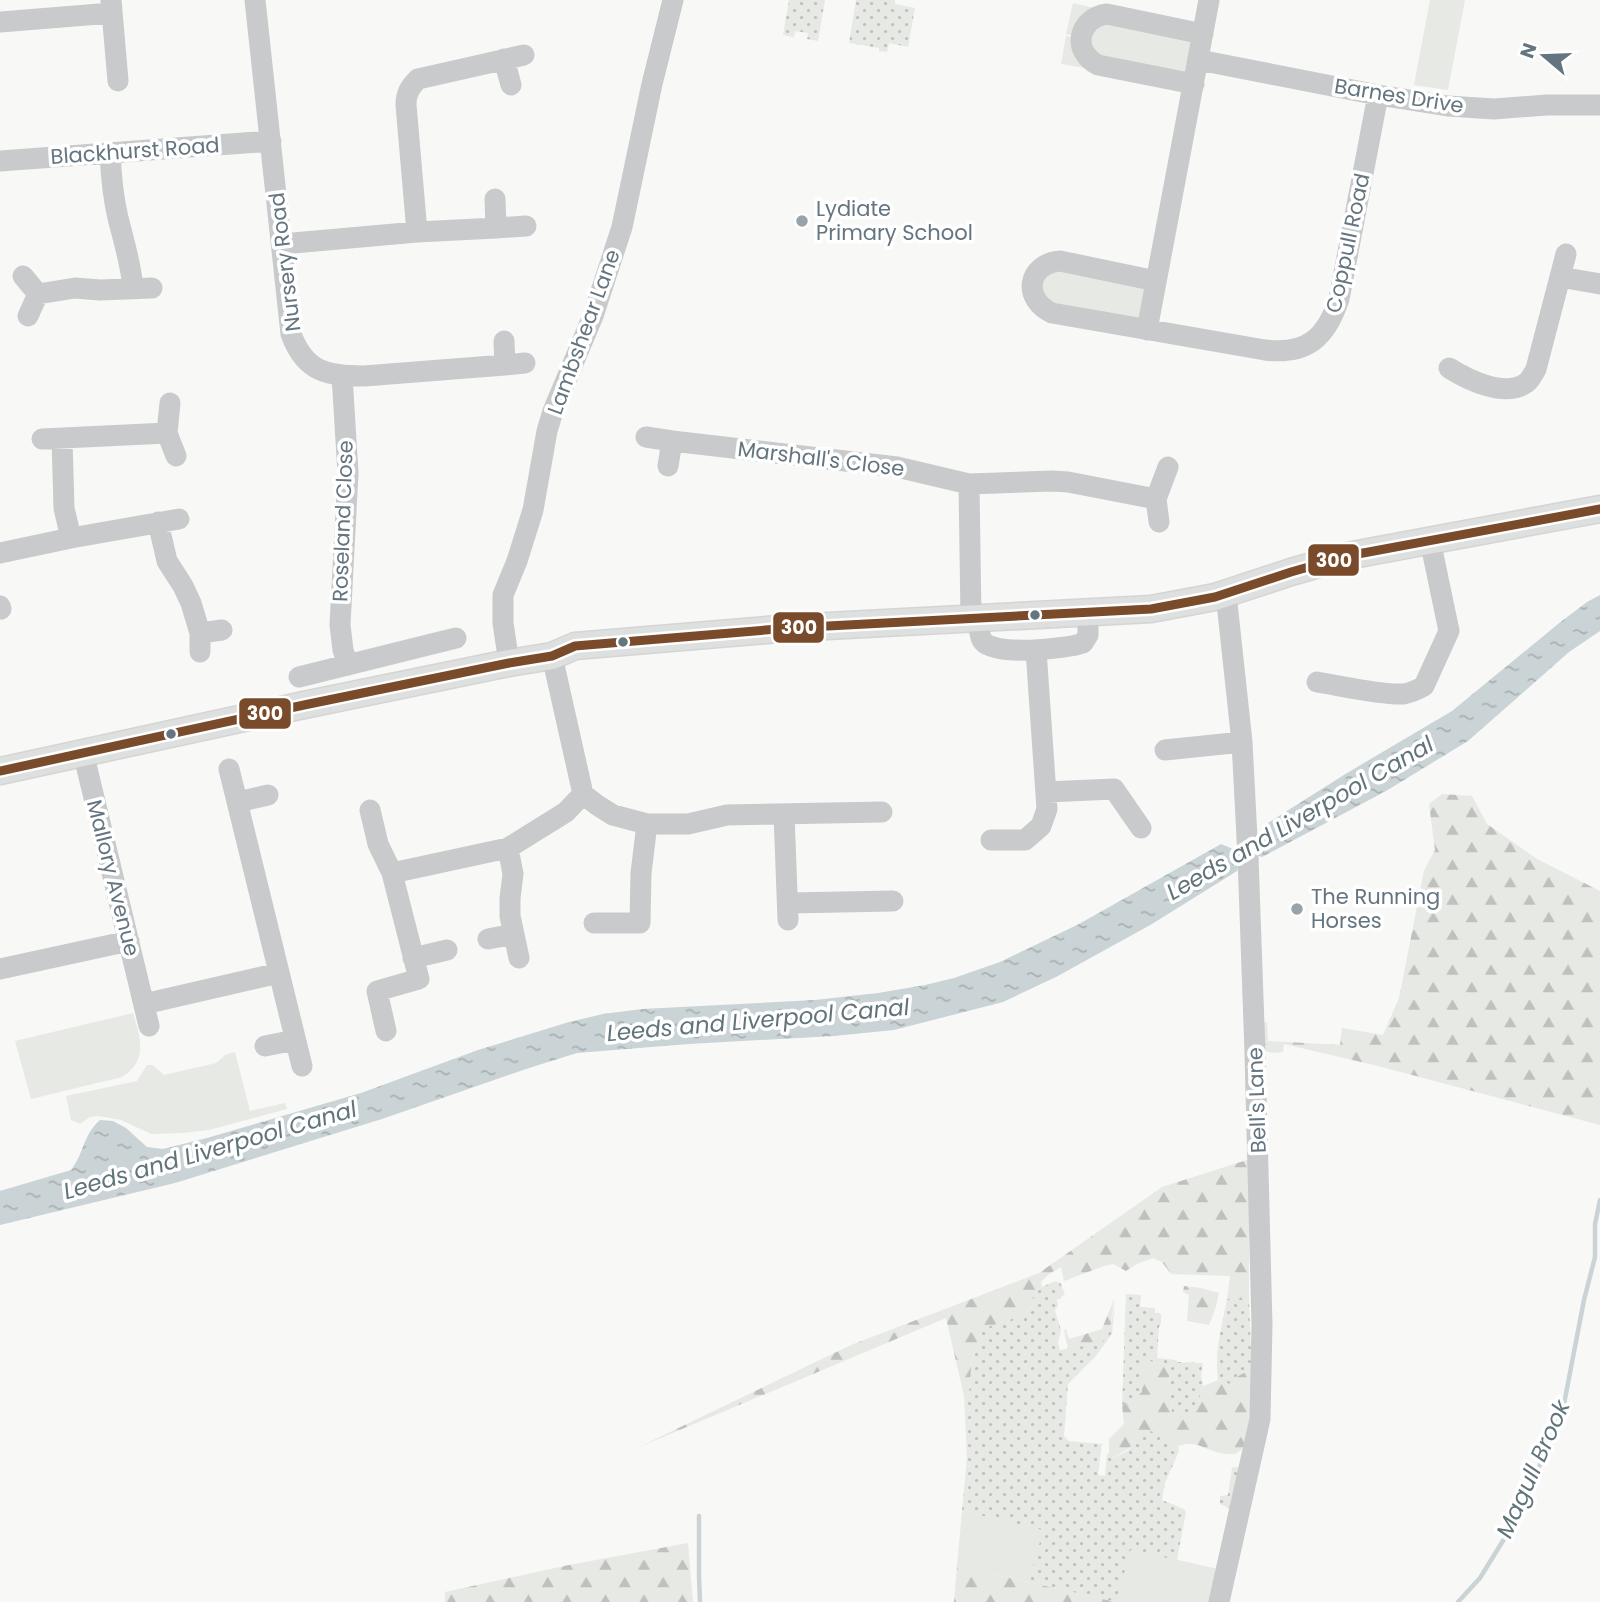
<svg xmlns="http://www.w3.org/2000/svg" width="1600" height="1602" viewBox="0 0 1600 1602" font-family="Poppins,sans-serif">
  <style>
    .green { fill: #e7e9e5 }
    .forest { fill: url(#forest-firs) }
    .garden { fill: url(#garden-dots) }
    .water { fill: url(#water-ripples) }
    .lines { fill: none; stroke-linecap: round; stroke-linejoin: round }
    .stream { stroke: #cad3d5; stroke-width: 4.5 }
    .major-casing { stroke: #d4d5d5; stroke-width: 29 }
    .minor { stroke: #c9cacb; stroke-width: 21 }
    .major { stroke: #dedfdf; stroke-width: 26 }
    .bus-1-casing { stroke: #fff; stroke-width: 14 }
    .bus-1 { stroke: #7a4b2a; stroke-width: 9 }
    .poi-dot { fill: #98a3aa; stroke: #fff; stroke-width: 2.5 }
    .bus-dot { fill: #657580; stroke: #fff; stroke-width: 2.5 }
    .labels { text-anchor: middle; stroke-width: 7; stroke-linejoin: round; paint-order: stroke }
    .street-label { font-size: 21px; fill: #657580; stroke: #fff }
    .poi-label { font-size: 21px; fill: #657580; stroke: #fff; text-anchor: start }
    .water-label { font-size: 23px; font-style: italic; fill: #60747a; stroke: #fff }
    .line-badge { stroke: #fff; stroke-width: 2.5 }
    .badge-label { font-size: 19px; text-anchor: middle; font-weight: bold; fill: #fff }
  </style>
  <defs>
    <pattern id="forest-firs" width="22" height="20" patternUnits="userSpaceOnUse" patternTransform="scale(1.75)"><rect width="22" height="20" fill="#e7e9e5"/><path d="M5 1l3.5 6h-7zM16 11l3.5 6h-7z" fill="#bfc1bf"/></pattern>
    <pattern id="garden-dots" width="8" height="8" patternUnits="userSpaceOnUse" patternTransform="scale(1.75)"><rect width="8" height="8" fill="#e7e9e5"/><path d="M2 2h.1M6 6h.1" fill="none" stroke="#bfc1bf" stroke-width="1.8" stroke-linecap="round"/></pattern>
    <pattern id="water-ripples" width="26" height="14" patternUnits="userSpaceOnUse" patternTransform="scale(1.75)"><rect width="26" height="14" fill="#cad3d5"/><path d="M2 4q2-2 4 0t4 0M15 11q2-2 4 0t4 0" fill="none" stroke="#a8b0b2"/></pattern>
  </defs>
  <rect width="100%" height="100%" fill="#f8f8f7"/>
  <path class="green" d="M1430,0h35l-17,90 -34,-5z
    M1073,3l30,7 -28,26 -9,-2z
    M1107,23l81,15 4,6 -8,31 -90,-18 -5,-24z
    M1066,36l8,1 17,32 -30,-5z
    M1057,270l82,14 6,6 -3,24 -4,5 -89,-14 -8,-19 4,-9z
    M133,1013c8,26 15,47 -11,64l-91,22 -16,-58z
    M235,1052l15,59 35,-8 2,6 -78,21 -27,3 -31,1 -30,-14 -22,-4 -9,1 -10,7 -9,-4 -5,-24 71,-15 10,-16h6l11,10 52,-12 9,-8z
    M962,1511l256,58 -7,33h-94l-160,-36z"/>
  <path class="forest" d="M1442,794l30,2 15,28 50,35 63,32v234l-222,-59 -94,-22 -1,8 -10,1 -8,-2 -3,-29h5l1,19 72,4 2,-17 41,7 16,-37 25,-127 11,-21 -6,-46z
    M1253,1158l-4,33v110l-22,-2 3,-23 -59,-2 -9,-12 -9,-4 -16,6 -11,7 -13,-7 -9,2 -40,15 -3,-14 -12,7 -8,8 1,5 -7,3 1,11 -12,14 -44,15v14l-8,13 -3,38 -5,1 -18,-78 -309,130 214,-103 188,-72 123,-86z
    M1184,1286l17,2 18,5 -4,17 -6,15 -22,-4 2,-26 -6,-3z
    M1114,1299l-4,32 -8,13 -34,5 -4,-19 2,-1 3,10 33,-10z
    M1147,1361c10,0 15,3 22,9l3,42 25,-6 6,-20 15,-6 15,5 5,-9 9,-5 5,2c-1,18 3,72 -15,80 -6,3 -15,0 -21,-1 -17,-5 -19,-11 -38,-6l-23,-14c-16,8 -27,18 -43,26l-3,-5v-14l15,-15 -2,-19 13,-7 7,-23 1,-9z
    M688,1543l5,59h-248v-10l124,-27z
    M957,1566l159,36h-162z"/>
  <path class="garden" d="M789,0h36l-7,41 -11,-2 1,-6 -13,-2 -1,6 -11,-2z
    M856,0h39v4l20,4 -7,39 -19,-4 -2,9 -8,-1v-3l-30,-5z
    M1056,1281l2,2 2,-1 5,12 -8,6 1,5 -3,6 6,19 -3,13 2,7 42,-7 8,-12 5,-32 -3,35 -16,22 -28,28 -4,52 5,5 33,3 -4,31 7,1 2,-21 2,-2 4,5c4,-2 11,-5 15,-8 9,-7 12,-22 26,-18 10,2 16,10 24,14l1,5 -14,32 -3,17 22,9 2,3 -9,48 -47,-10 -13,52 -88,-20 14,-52 -81,-19 5,-54 -3,-61 5,-2 3,-37 8,-13 -1,-14 45,-15 12,-14 -4,-4 3,-7z
    M1126,1294l15,1 -1,12 15,1v5l6,1v10l-2,3 -2,31 19,2 2,2 25,1 -2,13 2,10 -6,20 -7,11 -7,1 -11,-6 -3,-42c-7,-6 -12,-9 -22,-9l-4,5 -1,26 -7,6 -13,7z
    M1227,1299l22,2 3,72 -5,-2 -9,5 -5,9 -15,-5c-4,-28 4,-54 9,-81z
    M1234,1467l9,1 -11,39 -3,1 -9,-4v-8l8,-1 4,-27z"/>
  <path class="water" d="M1600,595v36l-31,21 -101,89 -82,50 -124,66 -10,-3 -9,3 -6,14 -85,53 -96,53 -53,25 -109,28 -60,6 -145,8 -112,9 -51,16 -144,50 -207,64 -175,42v-34l71,-21c13,-17 12,-35 29,-50l13,1 13,7 21,19 16,2 44,-11 154,-45 117,-43 91,-28 34,-8 39,-5 173,-9 63,-7 47,-8 29,-7 46,-16 79,-38 142,-80 12,5 28,-14 4,-10 82,-52 105,-62 106,-87 29,-22z"/>
  <g class="lines">
    <path class="stream" d="M699,1516v61l1,25
      M1458,1602l22,-24 29,-47 20,-40 34,-82 21,-109 11,-43v-33l5,-24"/>
    <defs>
      <path id="major" d="M0,771l304,-66 205,-42 43,-7 23,-10 215,-18 361,-19 64,-12 76,-25 56,-16 253,-47"/>
    </defs>
    <use href="#major" class="major-casing"/>
    <path class="minor" d="M111,0l7,81
      M255,0l36,334c14,38 36,42 73,42l141,-11
      M0,22l112,-9
      M504,59l7,26
      M1199,60l179,35 70,11 46,3 53,-4h53
      M1194,84l-96,-19c-27,-14 -20,-47 9,-51l96,20
      M110,153c1,22 3,44 8,65 6,24 13,46 15,70
      M0,161l271,-20
      M495,199l1,29 30,-2
      M417,232l-11,-127c0,-12 4,-18 12,-26l106,-24
      M282,244l135,-12 79,-4
      M23,276l15,18 -10,22
      M1560,277l40,7
      M1156,281l-96,-20c-33,3 -38,38 -8,52l213,37c42,5 61,-12 74,-51l39,-204
      M38,294l37,-6 25,2 52,-2
      M1147,330l62,-330
      M504,341l1,24 20,-2
      M1449,368c19,12 56,30 77,15 5,-4 7,-9 10,-14l30,-115
      M342,376l6,97 -8,152 3,25 5,15
      M170,403l-3,30 9,23
      M646,437l26,4 -4,25
      M42,439l125,-6
      M62,439l2,69 7,30
      M672,441l225,26 72,17 83,-3 16,1 88,17
      M969,484l2,134
      M158,522l9,39 16,25 8,17 9,30
      M1159,522l-3,-23 12,-32
      M0,553l71,-15 108,-19
      M0,606l1,3
      M978,618c1,6 1,17 4,22 9,17 85,9 101,3l5,-8v-23
      M200,652v-19l22,-3
      M552,656l31,138 14,11 16,10 34,9h41l39,-9 155,-3
      M509,663l-6,-40v-28l14,-34 16,-51 14,-79 6,-20 40,-95 29,-89 30,-143 21,-84
      M299,677l157,-39
      M1317,682c25,4 62,13 86,12 7,-1 14,-4 21,-8l25,-55 -19,-91
      M1165,750l77,-8
      M83,752l66,274
      M229,769l73,297
      M1046,792l68,-3 27,39
      M238,802l30,-7
      M370,810l8,34 14,29 27,106 -42,12 9,40
      M784,814l4,106
      M991,840h34l16,-14 6,-17 -11,-159
      M508,848l5,26 -3,24v18l9,42
      M392,873l116,-25 58,-36 17,-18
      M789,903l104,-2
      M594,923h46l1,-50 6,-49
      M488,939l26,-5
      M413,958l34,-8
      M0,969l129,-28
      M144,1004l135,-31
      M265,1046l30,-6
      M1219,1602l41,-183 2,-94 -7,-272 -7,-196 -6,-115 -16,-148"/>
    <use href="#major" class="major"/>
    <defs>
      <path id="bus-1" d="M0,771l304,-66 205,-42 43,-7 23,-10 215,-18 361,-19 64,-12 76,-25 56,-16 253,-47"/>
    </defs>
    <use href="#bus-1" class="bus-1-casing"/>
    <use href="#bus-1" class="bus-1"/>
  </g>
  <g class="poi-dot">
    <circle cx="802" cy="221" r="7"/>
    <circle cx="1297" cy="909" r="7"/>
  </g>
  <g class="bus-dot">
    <circle cx="1035" cy="615" r="6"/>
    <circle cx="623" cy="642" r="6"/>
    <circle cx="171" cy="734" r="6"/>
  </g>
  <g class="labels">
    <g class="street-label">
      <text transform="translate(1399 96) rotate(9)" y="7">Barnes Drive</text>
      <text transform="translate(135 151) rotate(-4)" y="7">Blackhurst Road</text>
      <text transform="translate(1348 243) rotate(-78)" y="7">Coppull Road</text>
      <text transform="translate(285 262) rotate(-97)" y="7">Nursery Road</text>
      <text transform="translate(584 332) rotate(-70)" y="7">Lambshear Lane</text>
      <text transform="translate(821 459) rotate(7)" y="7">Marshall's Close</text>
      <text transform="translate(343 521) rotate(-88)" y="7">Roseland Close</text>
      <text transform="translate(113 878) rotate(76)" y="7">Mallory Avenue</text>
      <text transform="translate(1257 1100) rotate(-92)" y="7">Bell's Lane</text>
    </g>
    <g class="poi-label">
      <text x="816" y="216">Lydiate<tspan x="816" dy="24">Primary School</tspan></text>
      <text x="1311" y="904">The Running<tspan x="1311" dy="24">Horses</tspan></text>
    </g>
    <g class="water-label">
      <text transform="translate(1300 818) rotate(-30)" y="8">Leeds and Liverpool Canal</text>
      <text transform="translate(758 1020) rotate(-5)" y="8">Leeds and Liverpool Canal</text>
      <text transform="translate(210 1150) rotate(-16)" y="8">Leeds and Liverpool Canal</text>
      <text transform="translate(1533 1469) rotate(-66)" y="8">Magull Brook</text>
    </g>
  </g>
  <g class="line-badge">
    <rect x="1307" y="543" width="53" height="34" rx="7" fill="#7a4b2a"/>
    <rect x="772" y="611" width="53" height="33" rx="7" fill="#7a4b2a"/>
    <rect x="238" y="697" width="54" height="33" rx="7" fill="#7a4b2a"/>
  </g>
  <g class="badge-label">
    <text x="1334" y="567">300</text>
    <text x="799" y="634">300</text>
    <text x="265" y="720">300</text>
  </g>
  <g transform="translate(1544 56) rotate(289)" stroke="#ffffff" stroke-width="5" paint-order="stroke">
  <path d="M0-5L12 26L0 18L-12 26Z" fill="#657580"/>
  <text y="-10" font-size="19" font-weight="bold" text-anchor="middle" fill="#657580">N</text>
  </g>
</svg>
